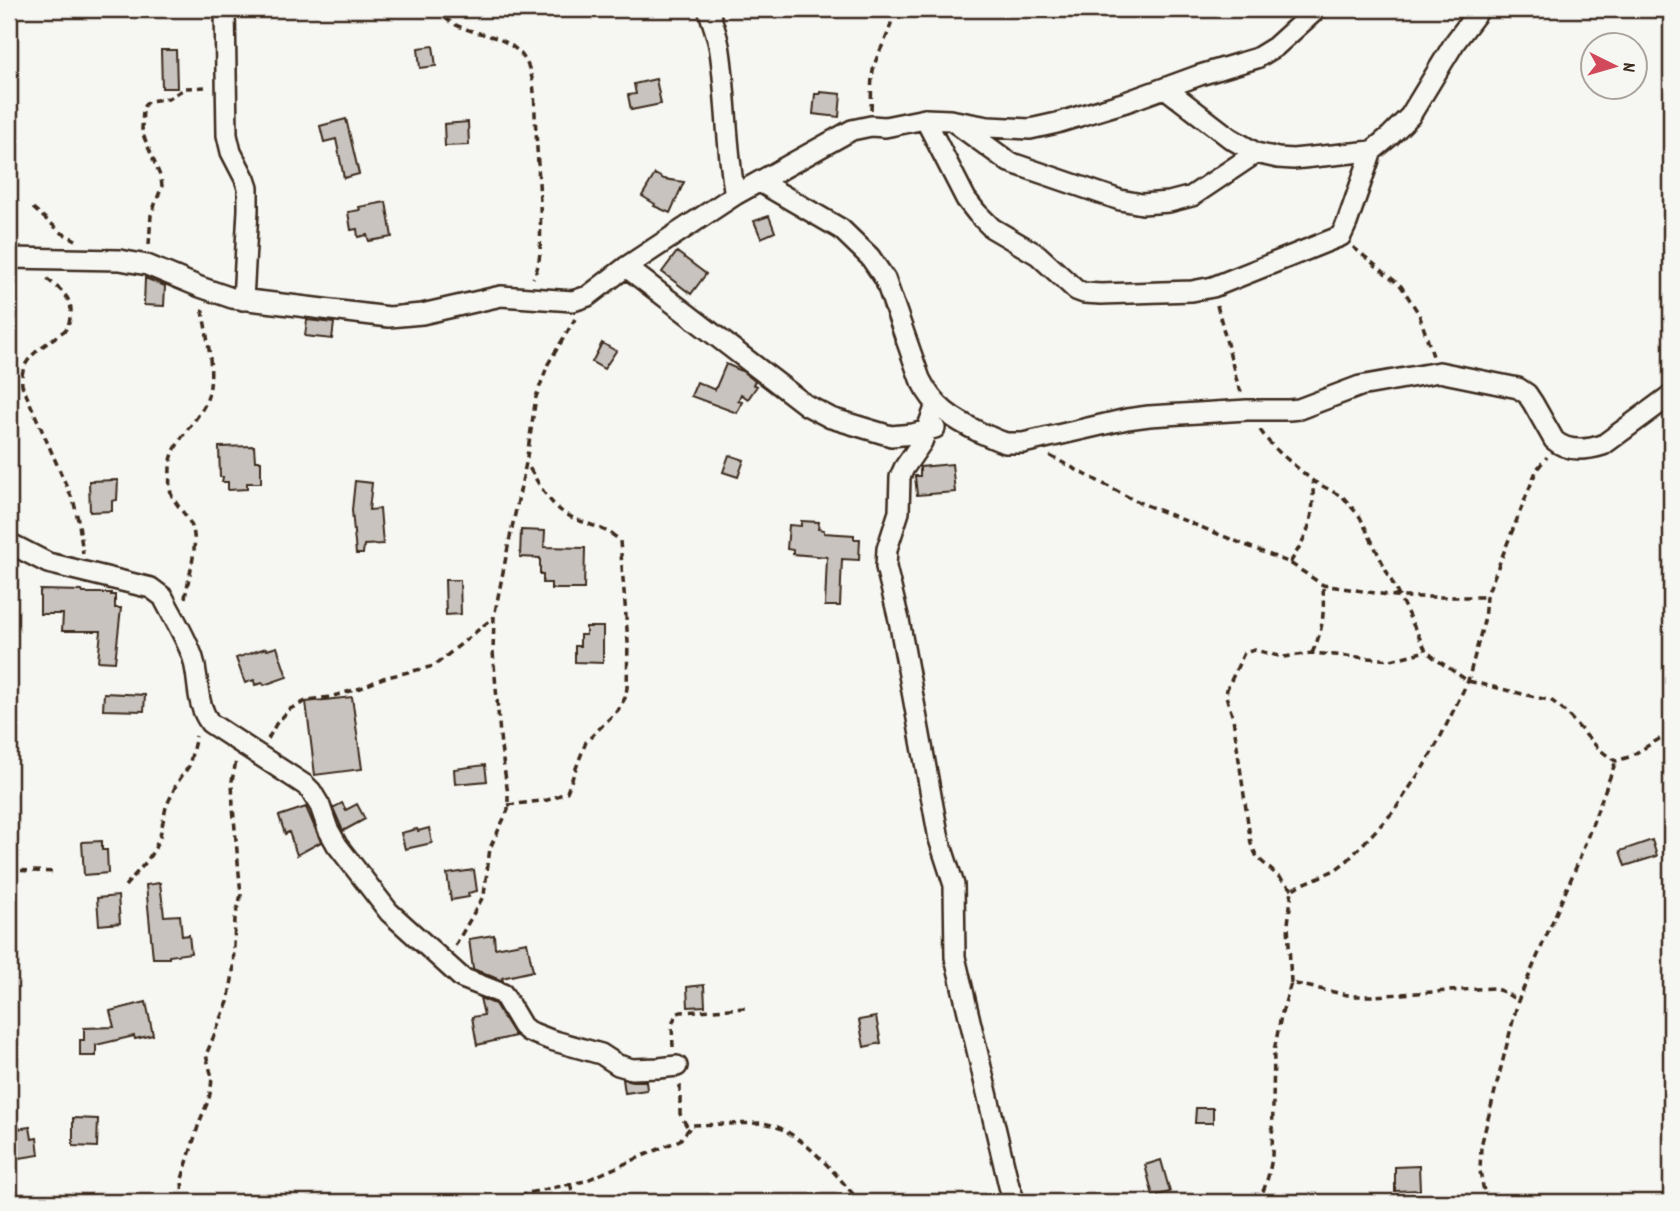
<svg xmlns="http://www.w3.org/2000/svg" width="1680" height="1211" viewBox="0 0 1680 1211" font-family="Dekko,sans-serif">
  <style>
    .building { fill: #c8c3be; stroke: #3b2a1e; stroke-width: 2 }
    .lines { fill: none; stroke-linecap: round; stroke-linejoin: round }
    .street-casing { stroke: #3b2a1e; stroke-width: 24 }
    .path { stroke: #3b2a1e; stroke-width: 3.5; stroke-dasharray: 7 5; stroke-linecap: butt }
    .street { stroke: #f6f6f2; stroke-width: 19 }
  </style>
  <rect width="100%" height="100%" fill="#f6f6f2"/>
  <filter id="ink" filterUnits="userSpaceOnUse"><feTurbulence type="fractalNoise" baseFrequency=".0143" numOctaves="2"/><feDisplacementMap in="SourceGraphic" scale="14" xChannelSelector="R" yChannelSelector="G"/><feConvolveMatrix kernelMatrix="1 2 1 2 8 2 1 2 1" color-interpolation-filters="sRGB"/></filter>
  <g filter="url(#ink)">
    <path class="building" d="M433,46l3,20 -16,2 -2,-20z
      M161,50h15l1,38h-15z
      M656,79l5,25 -30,6 -3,-15 8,-1 -2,-10z
      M820,92l21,2 -2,23 -26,-3 2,-20h5z
      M346,119l13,55 -15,4 -8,-39 -12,3 -4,-16z
      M468,122l1,23 -24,1 -1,-22z
      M655,174l9,5 20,3 -14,31 -16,-7 1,-2 -13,-8z
      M386,202l6,35 -23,4 -2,-6 -9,2 -1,-8 -6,1 -3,-18 12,-2 -1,-3z
      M769,216l6,16 -14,6 -7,-17z
      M677,252l29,22 -15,20 -29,-22z
      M145,278l20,8 -1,20 -20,-1z
      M307,320l27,3 -2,16 -27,-3z
      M602,343l14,8 -12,18 -12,-7z
      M726,364l16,7 13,10 -2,3 4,2 -9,13 -7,-5 -3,7 4,1 -5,11 -46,-17 6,-14 18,8z
      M254,446l1,15h6v22h-14v6l-19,1v-8h-6l1,-5h-3l-1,-30z
      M729,455l15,5 -6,17 -15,-5z
      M952,464l3,28 -38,3 -2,-19h5v-9z
      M118,480l-1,20 -5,1v10l-22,1 -1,-31z
      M355,481l17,2 -3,27 11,-1 3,35 -19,1 -1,9h-7l-4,-44z
      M801,521l18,1 -1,7 6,1v3l30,2v4h6l-1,21 -17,-1 -2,47h-15l2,-49 -34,-3v-4l-6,-1 2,-24 12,1z
      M521,530l24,1 -1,16 41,1 -1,41h-33v-6h-8v-8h-3v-17l-20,-1z
      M445,580h15l1,34 -15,1z
      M40,590l42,1 1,2h28v2h4v13h6l-6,54 -17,-1 3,-30h-39l1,-17h-23z
      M586,627h17v36l-28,-1v-16h5v-11h6z
      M277,647l10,30 -23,8 -1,-2 -8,2 -1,-5 -9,3 -9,-25 30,-10 1,2z
      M104,693l41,2 -1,16 -41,-1z
      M352,697l10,72 -47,6 -9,-73z
      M485,765l2,16 -32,3 -1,-15z
      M342,803l4,7 11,-6 8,15 -22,12 -10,-23z
      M306,807l15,35 -24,13 -8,-23 -4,2 -6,-18z
      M429,828l3,15 -27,6 -4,-16 16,-4 1,2z
      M1652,840l5,16 -32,10 -5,-15z
      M102,841v9h5l1,23 -24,2 -2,-33z
      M474,870l3,21 -9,2 1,4 -18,3 -4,-26z
      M160,883l4,33 16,-1 2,21 7,-1 2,18 -22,3v2h-16l-7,-73z
      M118,896l2,27 -21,2 -2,-27z
      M494,935l1,13 32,-6 6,29 -31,7 1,3 -30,-12 -4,-30z
      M704,985l1,21 -17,1 -1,-20z
      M480,998l15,6 20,32 -38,9 -5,-28 12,-2z
      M146,1002l7,33 -18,4 -1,-3 -38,9v11h-16v-16h4v-12l30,-1 -4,-16z
      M876,1017l5,26 -17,4 -5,-27z
      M623,1079l9,2h14l1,9 -22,3z
      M1196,1108h17v15h-18z
      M73,1118l25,1 -1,28 -24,-1z
      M30,1127l2,12 5,-1 2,17 -26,4 -4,-29z
      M1161,1160l9,32 -17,4 -8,-31z
      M1419,1166l1,24 -25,1v-24z"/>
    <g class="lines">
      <defs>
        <path id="street" d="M225,9l2,126 4,17 14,27 3,9v22l-5,90
          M708,9c5,14 10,28 12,42 7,48 6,96 15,144
          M1165,88l65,50 26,15 22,5 15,1 79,-8 18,-15 20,-20 45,-74 25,-33
          M925,119l41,80 11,14 15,15 46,27 38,35 8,3 17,1 91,-3 21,-4 128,-51 6,-13 25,-72
          M954,122l55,40 111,38 22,4 27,-2 23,-6 64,-43
          M760,182l81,47 29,28 15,22 35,100c14,29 33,40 61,54 8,3 17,8 25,10 6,0 12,0 17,0l104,-24 22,-3 98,-6h42l10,-1 61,-23 79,-14 79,16 9,6 6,9 21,37c13,12 33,10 49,5l68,-50
          M9,258l111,2 27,5 53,22 32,11 157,19 33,-3 79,-18 72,5 15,-5 38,-29 109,-72 117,-65 19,-4 14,1 40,-8 25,1 38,7 42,2 27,-6 69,-21 74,-27 57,-17 18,-11 42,-38
          M626,267l180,138 25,13 60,18 22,-2 22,-6
          M936,405l-14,37 -18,26 -4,9 -1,35 -12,37 -1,18 13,53 40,219 15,46 1,72 54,229 6,16
          M9,543l39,20 103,25 12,9c10,20 23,40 30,61 7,24 2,44 17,65l95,62 6,6 9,15 8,23 9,16 52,67 73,66 41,16 19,32 6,5 23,9 50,14 17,11 14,4 27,-1 18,-2"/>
      </defs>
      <use href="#street" class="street-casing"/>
      <path class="path" d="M437,9c22,30 58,18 83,44 4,4 8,12 10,18 6,18 4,40 6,59 2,41 6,82 4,123 -1,9 -3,18 -7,25
        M871,110c1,-16 -1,-32 4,-47 6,-18 19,-34 17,-54
        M33,208l29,25 14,7
        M149,245l2,-30 11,-29 -1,-8 -17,-41 -2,-8 1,-21 3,-5 4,-2 19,-3 17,-10 21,-1
        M1353,247l48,39 18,28 14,42
        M47,279c13,10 28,20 23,39 0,1 -2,9 -3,10 -2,3 -6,5 -9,7 -18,14 -39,24 -36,50l52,118 5,21 4,30
        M1217,305l19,73 5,14
        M1260,430l9,12 11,11 33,28 30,16 17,20 66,134 11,9 31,21 84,20c24,17 38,46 64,60l13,-4 37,-22 5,-1
        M1050,456l86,45 154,62 33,22 78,12h85
        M1290,563c20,-33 24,-43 23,-82
        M185,598c3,-19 13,-50 8,-68 -3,-12 -14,-21 -20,-32 -5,-8 -3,-22 -3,-31 2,-26 26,-43 36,-65 11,-27 0,-67 -4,-96
        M1312,653c12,-25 12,-40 11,-68
        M268,739l8,-15 14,-15 18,-9 22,-3 31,-9 22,-10 51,-12 60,-49
        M508,805l40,-5 19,-8 19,-50 32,-32 7,-12 2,-10 1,-46 -8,-101c-15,-16 -43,-17 -60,-31 -14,-11 -24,-31 -33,-46
        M9,870l46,2
        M125,886l22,-25 8,-13 5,-12 6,-29 11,-24 12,-17 7,-30
        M1292,889l-35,-32 -6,-13 -18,-126 -7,-22 1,-7 17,-36 11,-3 28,7 29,-4 79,7 35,-9
        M455,946l29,-51 6,-47 18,-38v-16l-7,-47 -8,-95 1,-35 15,-75 17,-79 10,-66 12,-33 27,-45
        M1291,983l-3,-59 4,-35 43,-19 13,-10 46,-49 30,-45 14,-24 30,-61 16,-60 2,-24 51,-128 10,-12
        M673,1047l-1,-22 4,-11 5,-2 65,-4
        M680,1085v29l9,16
        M570,1184l6,18
        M183,1202l-1,-23 17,-56 10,-24 2,-11 1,-11 -6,-22 22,-53 5,-28 2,-56 6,-23 -8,-88 -1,-26 4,-20
        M508,1202l20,-9 57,-12 95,-41 12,-15 70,-2c37,4 75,53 98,79
        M1257,1202c9,-13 12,-28 15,-44l2,-107 7,-35 10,-33 61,13h20l121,-8 11,4 14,9
        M1486,1202l-6,-31 1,-25 37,-145 59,-136 39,-104"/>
      <use href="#street" class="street"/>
    </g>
  </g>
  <rect width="1680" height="1211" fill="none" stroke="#f6f6f2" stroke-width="35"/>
  <rect x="18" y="18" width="1645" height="1176" fill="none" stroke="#3b2a1e" stroke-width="2.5" filter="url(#ink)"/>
  <g transform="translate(1614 66) rotate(95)"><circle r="33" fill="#f6f6f2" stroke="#aba49d" stroke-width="2"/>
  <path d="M0-5L12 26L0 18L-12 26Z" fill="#d1495b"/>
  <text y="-10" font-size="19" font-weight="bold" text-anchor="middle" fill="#3b2a1e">N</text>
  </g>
</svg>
